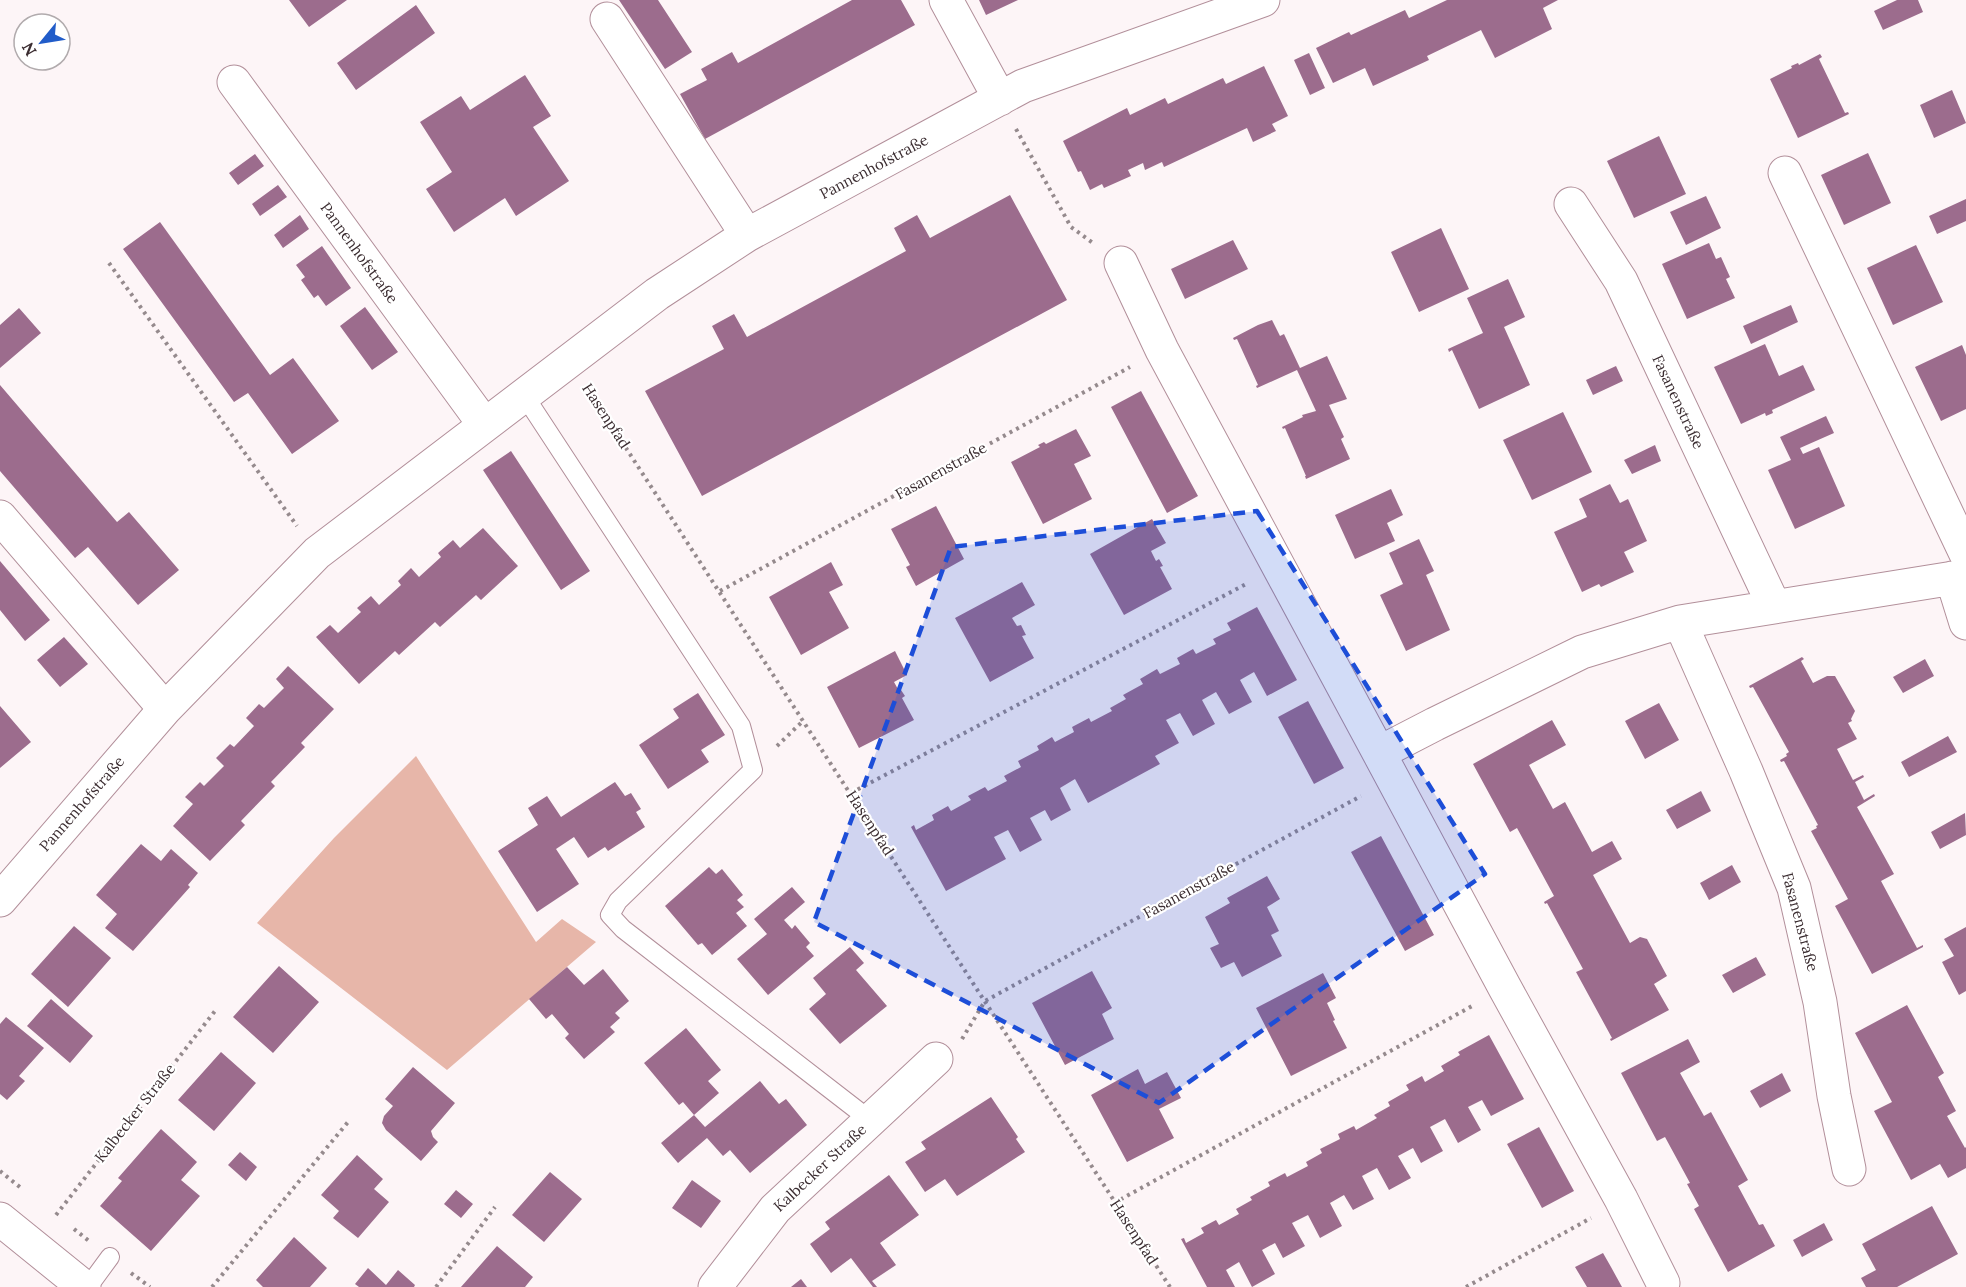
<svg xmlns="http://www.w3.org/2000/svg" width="1966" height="1287" viewBox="0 0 1966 1287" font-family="Lora,serif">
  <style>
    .green { fill: #e7b6a9 }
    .building { fill: #9c6c8d }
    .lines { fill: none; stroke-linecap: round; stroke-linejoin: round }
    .service-casing { stroke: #b28f9a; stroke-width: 20 }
    .minor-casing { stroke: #b28f9a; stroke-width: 35 }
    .path { stroke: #958a8d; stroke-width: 4; stroke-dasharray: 3 4.5; stroke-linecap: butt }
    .service { stroke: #fff; stroke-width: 18 }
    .minor { stroke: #fff; stroke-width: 33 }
    .marked { fill: #1d4ed8; fill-opacity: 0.2; stroke: #1d4ed8; stroke-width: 4.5; stroke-dasharray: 12 8; stroke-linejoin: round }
    .labels { text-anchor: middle; stroke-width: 4.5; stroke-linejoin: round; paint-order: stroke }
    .street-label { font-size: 15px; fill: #3b2d31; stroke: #fff }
  </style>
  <rect width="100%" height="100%" fill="#fdf5f7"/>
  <path class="green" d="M416,756l120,186 26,-23 34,23 -149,128 -190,-147 77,-85z"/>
  <path class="building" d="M289,0h58l-38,27z
    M619,0h39l34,52 -27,17z
    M852,0h49l14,25 -210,114 -25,-45 27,-14 -6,-11 31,-17 6,11z
    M979,0h39l-32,15z
    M1447,0h111l-15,8 9,21 -57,29 -14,-28 -54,26 2,4 -56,26 -8,-18 -32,15 -17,-35 33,-16 2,3 54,-25 4,8z
    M1897,0h21l5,12 -40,18 -9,-19z
    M416,5l19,28 -79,57 -19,-27z
    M1309,53l16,35 -15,7 -16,-35z
    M1820,54l2,3 -3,2 26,54 3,-1 1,2 -51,24 -28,-59 22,-11 -1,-2 7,-3 1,2z
    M1264,66l24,50 -16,8 4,7 -23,11 -6,-14 -83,39 -2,-5 -17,8 -2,-7 -15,7 3,6 -27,12 -2,-4 -12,6 -9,-19 -3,1 -15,-31 64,-33 3,7 35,-17 3,6 55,-26 3,6z
    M525,75l26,41 -18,11 36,54 -53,35 -11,-18 -51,34 -28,-43 26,-17 -32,-50 41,-26 9,14z
    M1952,90l14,33 -32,15 -14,-33z
    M1659,136l27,58 -52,24 -27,-57z
    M1868,153l23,50 -47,22 -23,-50z
    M255,154l9,12 -26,19 -9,-12z
    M278,185l9,12 -27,19 -8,-12z
    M1010,195l57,105 -365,196 -57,-105 79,-42 -12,-23 22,-12 13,23 159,-86 -12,-23 23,-13 13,23z
    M1706,196l15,32 -35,17 -16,-33z
    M1966,199v22l-29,13 -8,-18z
    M300,215l9,14 -26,19 -9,-13z
    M160,222l110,153 23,-17 46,63 -47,33 -44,-61 -14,9 -111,-153z
    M1441,228l28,61 -50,23 -28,-60z
    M1233,240l15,29 -63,30 -14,-30z
    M1709,243l7,16 5,-2 9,20 -4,2 9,19 -48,21 -25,-55z
    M1916,245l27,57 -50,23 -26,-57z
    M322,246l29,42 -25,18 -8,-11 -4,3 -13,-18 4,-3 -9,-12z
    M1508,279l17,38 -21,10 26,58 -51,24 -27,-59 -3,2 -1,-3 35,-16 -16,-35z
    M1791,305l7,17 -47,22 -8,-18z
    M365,307l33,45 -26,18 -32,-44z
    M19,308l22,25 -41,35v-43z
    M1272,320l8,16 4,-2 16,34 27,-12 20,43 -18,6 15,32 -3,2 9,20 -44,20 -1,-3h1l-21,-48 -2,1 -1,-2 21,-10 -1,-2 14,-4 -19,-41 -40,18 -1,-2 2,-1 -21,-46 -3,1 -1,-2 25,-13z
    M1765,344l14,32 24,-11 12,25 -43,20 1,3 -7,3 -1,-3 -24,11 -27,-57z
    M1962,345l4,10v54l-25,12 -26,-54z
    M1616,366l7,15 -30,14 -7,-15z
    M0,385l117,137 12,-10 50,58 -41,35 -50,-58 -13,11 -75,-87z
    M1141,391l57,105 -31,17 -56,-106z
    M1563,412l29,60 -60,28 -29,-60z
    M1826,416l8,17 -34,15 3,6 16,-7 26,59 -50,23 -27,-59 23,-10 -11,-23z
    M1076,429l15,27 -17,8 18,35 -49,25 -32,-62 29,-15 -2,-2 6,-3 2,2z
    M1655,445l6,16 -29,13 -8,-14z
    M511,451l79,120 -29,19 -78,-120z
    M1610,484l10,19 8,-4 19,42 -23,11 10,20 -33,15 -2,-3 -17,8 -28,-60 33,-15 -8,-18z
    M1391,489l12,26 -16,8 8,18 -40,18 -20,-44z
    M936,506l28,53 -48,27 -10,-19 4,-2 -19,-36z
    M1152,519l14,24 -15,8 5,10 3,-2 4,7 -3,1 12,22 -48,26 -34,-61z
    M483,528l35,38 -37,34 -5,-5 -36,32 -5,-5 -36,33 -4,-4 -36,33 -43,-47 14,-12 8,8 23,-21 -4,-4 14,-12 8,9 22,-20 -3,-4 13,-13 8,9 22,-20 -3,-4 15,-13 7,8z
    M1419,539l15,32 -8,4 24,55 -44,21 -26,-56 23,-11 -14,-31z
    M0,561l50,59 -25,21 -25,-31z
    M831,562l12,23 -14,7 20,36 -48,27 -32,-58z
    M1022,582l13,23 -23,13 5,8 4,-1 5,10 -4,1 12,22 -44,24 -35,-64z
    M1257,607l40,73 -30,16 -13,-24 -14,8 12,22 -23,12 -13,-22 -14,8 13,24 -22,12 -13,-23 -14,7 13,23 -24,13 5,8 -72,39 -13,-24 -15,9 11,22 -20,11 -6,-11 -15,8 12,22 -22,12 -12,-22 -14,7 12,22 -60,32 -35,-64 3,-2 2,5 18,-10 -2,-5 16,-9 3,5 20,-11 -3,-4 17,-9 3,4 19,-10 -3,-5 17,-9 -3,-6 21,-11 -2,-4 15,-9 3,5 19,-10 -2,-5 17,-9 2,4 21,-11 -2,-3 16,-9 -3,-4 20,-11 -3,-5 17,-10 3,5 20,-10 -3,-6 16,-9 3,5 20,-10 -3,-5 18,-9 -4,-7z
    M64,637l24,27 -28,23 -23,-27z
    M895,651l12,24 -13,7 5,9 2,-1 4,6 -3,2 12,22 -55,28 -32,-61z
    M1802,657l2,2 -3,2 12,22 14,-7h8l20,35 -4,8 1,2 -4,2 9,16 -20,10 16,31 10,-5 1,2 -9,5 9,18 10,-6 1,2 -18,11 37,67 -13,7 36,67 6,-3v2l-51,27 -37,-68 13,-7 -37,-68 6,-3 -1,-2 2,-1 -34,-64 -3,1 -1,-2 7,-4 -1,-2 3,-2 -36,-65 -3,1 -1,-2z
    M1925,659l9,17 -31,17 -10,-16z
    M288,666l46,43 -33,34 4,4 -34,35 4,4 -34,35 4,4 -35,36 -37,-35 20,-22 -8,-7 15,-15 4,4 20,-20 -8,-8 14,-14 4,3 20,-21 -8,-8 13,-14 5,4 20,-20 -8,-9z
    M698,693l27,42 -24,15 8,12 -41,27 -29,-44 40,-27 -6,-9z
    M1308,701l36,67 -30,16 -36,-67z
    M1659,703l20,37 -34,19 -20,-38z
    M0,706l31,36 -31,26z
    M1552,720l14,25 -37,20 24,44 12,-7 27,50 20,-11 10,18 -29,16 37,68 10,-6 7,2 20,37 -13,8 15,26 -58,31 -1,-2 2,-1 -36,-66 7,-3 -36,-66 -2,1 -1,-2 10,-6 -37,-68 -7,4 -37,-68z
    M1948,736l9,16 -48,25 -8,-15z
    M615,782l10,14 6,-3 10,16 -5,3 9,15 -37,24 -3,-4 -17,11 -14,-21 -18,12 23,35 -42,28 -39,-61 40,-26 -10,-17 19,-12 14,21z
    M1701,791l10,20 -34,18 -11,-19z
    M1965,813l1,22 -26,14 -9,-17z
    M1381,836l53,99 -29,16 -54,-99z
    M141,844l20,17 10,-12 27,24 -10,12 2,2 -57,64 -28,-23 12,-14 -21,-19z
    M1732,865l9,17 -32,18 -9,-17z
    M709,867l7,7 6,-5 21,26 -6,5 7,7 -8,6 11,13 -35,29 -10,-12 -4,2 -33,-39z
    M1267,876l13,23 -13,8 12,24 -8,4 11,21 -40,21 -8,-15 -13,6 -11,-20 9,-4 -14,-27 25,-14 -3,-5z
    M792,887l13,15 -21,18 8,9 3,-4 15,18 -4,4 8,9 -46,39 -31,-36 30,-25 -13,-15z
    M74,926l37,32 -43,49 -37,-33z
    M1966,927v64l-7,4 -17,-33 12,-6 -10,-17z
    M850,947l14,16 -8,7 31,36 -47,38 -31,-35 17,-15 -13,-16z
    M1756,957l10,18 -33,18 -11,-18z
    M279,966l40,36 -46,51 -40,-36z
    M567,967l17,18 19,-16 26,32 -14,12 5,5 -10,9 5,5 -31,27 -19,-21 4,-4 -17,-20 -6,5 -17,-20z
    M1092,971l20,37 -10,6 12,25 -49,26 -33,-62z
    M1323,973l13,25 -9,5 8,17 -2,1 14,27 -56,28 -35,-68z
    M51,999l42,37 -23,27 -43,-37z
    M1907,1005l37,68 -6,4 18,34 -9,5 18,32 1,-1v21l-18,10 -8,-14 -29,16 -37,-69 18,-9 -37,-69z
    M6,1017l38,31 -25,28 6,5 -18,19 -7,-6v-70z
    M686,1028l35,42 -13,11 11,12 -25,22 -11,-13 -4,3 -35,-42z
    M1489,1035l35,64 -33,17 -9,-16 -14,7 13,23 -23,13 -13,-24 -15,8 13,24 -22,12 -8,-15 -15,8 13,22 -22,12 -12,-22 -15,8 12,23 -21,11 -9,-15 -14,8 12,23 -22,12 -12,-23 -16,8 13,23 -22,12 -8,-15 -13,7 13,24 -23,13 -13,-25 -13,8 9,17h-28l-26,-48 3,-1 2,5 18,-10 -3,-5 15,-8 3,5 20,-11 -3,-5 16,-9 -2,-3 20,-11 -2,-4 17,-9 2,4 21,-11 -2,-4 16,-9 -2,-4 20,-10 -2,-5 16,-8 2,4 21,-12 -3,-3 16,-9 -2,-4 21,-12 -3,-5 16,-9 3,6 19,-11 -3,-5 19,-11 -2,-3z
    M1688,1039l12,23 -20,11 24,43 7,-4 37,68 -10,6 21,39 4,-1 12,22 -47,26 -34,-63 5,-3 -12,-22 3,-1 -25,-46 -8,4 -36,-68z
    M221,1052l35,31 -42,48 -36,-31z
    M413,1067l42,36 -24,28 2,6 5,5 -17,19 -35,-31 -4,-7 2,-7 9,-10 -8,-7z
    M1138,1069l7,15 22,-12 14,26 -22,11 15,29 -47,24 -36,-67z
    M1782,1073l9,18 -31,17 -10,-17z
    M760,1081l19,23 7,-5 21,26 -57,48 -20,-23 -7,6 -16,-18 -29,25 -17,-20 33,-28 11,12z
    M991,1097l27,40 -2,2 9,13 -68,44 -12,-17 -20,13 -20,-30 21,-13 -5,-7z
    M1539,1127l35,64 -32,17 -35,-64z
    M161,1129l36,33 -16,18 19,16 -49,55 -51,-45 22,-25 -4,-3z
    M240,1152l17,15 -11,14 -18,-16z
    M357,1155l26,24 -9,10 15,13 -31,36 -25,-20 6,-7 -18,-16z
    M550,1172l32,27 -38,43 -32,-27z
    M889,1175l30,40 -39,28 16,22 -24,16 5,6h-4l-22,-29 -20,15 -21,-29 20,-15 -5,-7z
    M692,1180l29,21 -20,27 -29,-20z
    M456,1190l17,14 -12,14 -17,-14z
    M1932,1206l26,48 -61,33h-31l-5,-9 15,-8 -14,-26z
    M1824,1223l9,17 -31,17 -9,-17z
    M294,1237l33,31 -17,19h-47l-7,-7z
    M497,1246l36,31 -8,10h-64z
    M1603,1253l8,14 11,20h-35l-12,-20z
    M368,1268l18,17 12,-15 17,15 -1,2h-55l-4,-3z
    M801,1279l6,8h-16z"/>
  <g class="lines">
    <defs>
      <path id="service" d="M524,395l217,331 12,44 -135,131 -8,14 13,14 247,191
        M88,1287l22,-30"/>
      <path id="minor" d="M946,0l54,99
        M607,19l140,216
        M234,82l250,342
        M1785,173l181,381
        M1571,204l50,77 153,325
        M1121,263l41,87 217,403
        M0,517l165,192
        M1952,578l14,45
        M1680,622l66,149 48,117 26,114 14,94 15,73
        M0,900l165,-191 152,-156 340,-259 90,-59 276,-149 240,-86
        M0,1219l84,68
        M1663,1283l-42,-84 -116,-211 -126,-235 56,-29 147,-72 98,-30 286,-46
        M715,1287l60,-78 161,-150"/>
    </defs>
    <use href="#service" class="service-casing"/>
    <use href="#minor" class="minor-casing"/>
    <path class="path" d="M1016,129l55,98 22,16
      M109,263l188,263
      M589,391l581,896
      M720,591l410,-224
      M777,746l27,-26
      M851,793l397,-210
      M962,1039l23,-38 376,-205
      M0,1171l21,17
      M1114,1203l360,-198
      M56,1215l159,-204
      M74,1229l15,12
      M131,1273l19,14
      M212,1287l136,-165
      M436,1287l59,-80
      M1466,1287l125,-69"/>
    <use href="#service" class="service"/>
    <use href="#minor" class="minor"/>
  </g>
  <path class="marked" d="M1257,511l228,363 -326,229 -345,-181 137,-375z"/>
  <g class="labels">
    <g class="street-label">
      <text transform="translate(874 167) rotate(-28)" y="5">Pannenhofstraße</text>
      <text transform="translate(359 253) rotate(54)" y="5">Pannenhofstraße</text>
      <text transform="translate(1678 402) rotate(65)" y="5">Fasanenstraße</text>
      <text transform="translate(606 416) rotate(57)" y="5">Hasenpfad</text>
      <text transform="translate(941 471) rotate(-29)" y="5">Fasanenstraße</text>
      <text transform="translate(82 804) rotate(-49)" y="5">Pannenhofstraße</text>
      <text transform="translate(870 823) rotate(57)" y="5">Hasenpfad</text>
      <text transform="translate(1189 890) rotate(-29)" y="5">Fasanenstraße</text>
      <text transform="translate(1800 922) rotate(75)" y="5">Fasanenstraße</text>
      <text transform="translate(135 1113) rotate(-52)" y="5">Kalbecker Straße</text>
      <text transform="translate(820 1168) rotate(-43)" y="5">Kalbecker Straße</text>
      <text transform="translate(1134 1232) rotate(57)" y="5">Hasenpfad</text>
    </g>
  </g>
  <g transform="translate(42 42) rotate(240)"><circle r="28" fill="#ffffff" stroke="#b1abad" stroke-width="1.5"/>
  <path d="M0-4.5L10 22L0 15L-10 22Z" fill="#215cc9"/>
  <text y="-9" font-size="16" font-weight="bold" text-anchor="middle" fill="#3b2d31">N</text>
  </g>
</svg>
